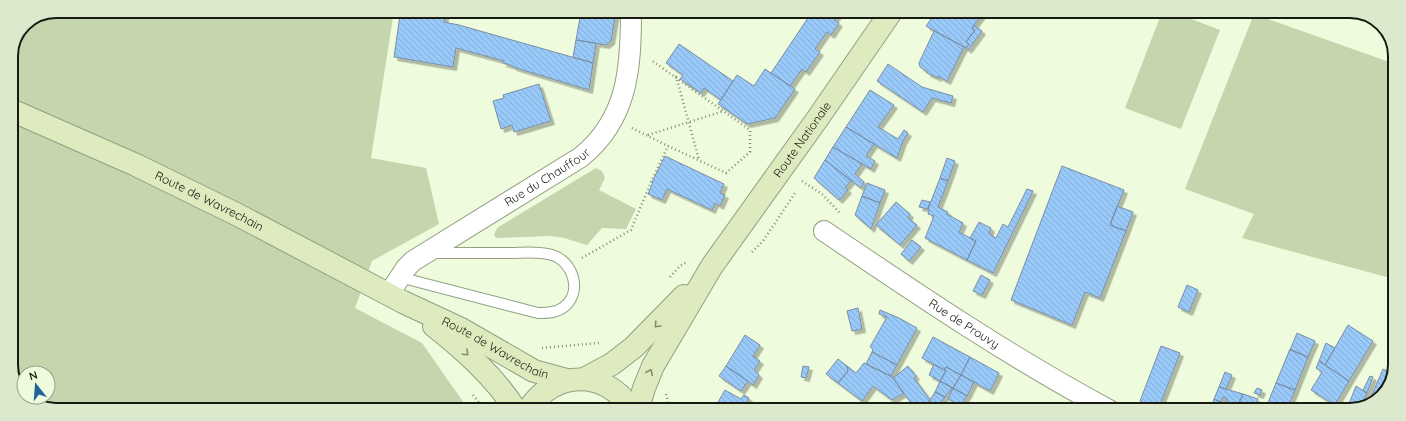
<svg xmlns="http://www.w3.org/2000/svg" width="1406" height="421" viewBox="0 0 1406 421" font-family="Quicksand,sans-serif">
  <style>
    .green { fill: #c5d5ad }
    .building { fill: url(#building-back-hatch); stroke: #788ea5; filter: url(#shadow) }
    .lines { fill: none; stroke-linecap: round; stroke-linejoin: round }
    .service-casing { stroke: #939f83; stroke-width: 12 }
    .minor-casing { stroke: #939f83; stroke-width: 22 }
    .secondary-casing { stroke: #939f83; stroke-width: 24 }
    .path { stroke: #858e79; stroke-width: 2.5; stroke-dasharray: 1 3; stroke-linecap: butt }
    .service { stroke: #fff; stroke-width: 10 }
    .minor { stroke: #fff; stroke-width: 20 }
    .secondary { stroke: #deebbe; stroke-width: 22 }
    .oneway { stroke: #848d70 }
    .labels { text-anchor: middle; stroke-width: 3; stroke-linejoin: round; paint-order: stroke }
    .street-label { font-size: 12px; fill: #161a10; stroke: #eefbdc }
    .rim { fill: none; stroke: #161a10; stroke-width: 2 }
  </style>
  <defs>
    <pattern id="building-back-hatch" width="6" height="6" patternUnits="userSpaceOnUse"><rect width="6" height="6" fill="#98c9f8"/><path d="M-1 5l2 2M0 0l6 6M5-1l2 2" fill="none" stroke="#82acd4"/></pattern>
    <filter id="shadow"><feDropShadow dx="3.5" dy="3.5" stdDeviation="0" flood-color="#0004"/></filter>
  </defs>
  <rect width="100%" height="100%" fill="#eefbdc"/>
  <path class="green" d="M57,11h337l-23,147 55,10 13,56 -67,37 -17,47 67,35 44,63 -2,3 -419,-1 -18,-11h21v-24h-24v22l-3,-3 -10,-24v-312l13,-32z
    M1162,12h11l47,18 -39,99 -56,-21z
    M1254,14l141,50 -1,215 -152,-41 12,-24 -69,-25z
    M596,168l6,3 3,7 -6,12 37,19 -10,20 -24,-1 -15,17 -23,-7 -13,-2 -55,2 -2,-3 3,-7z"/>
  <path class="building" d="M421,11h25l-2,11 15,3 134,38 -4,27 -76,-23v-1l-10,-3 1,-2 -48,-13 -3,19 -59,-10 6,-42 20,3z
    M581,12h35l-5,29 -5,4 -30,-5z
    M812,12h28l-6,8 5,3 -8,12 -4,-3 -12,17 5,3 -14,20 -4,-3 -12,17 -19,-13z
    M936,12h48l-12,16 3,2 -9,12 3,2 -3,4 -40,-22z
    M974,25l8,6 -14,19 -2,-2 3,-4 -3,-2 9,-12 -3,-2z
    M934,31l30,16 -17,34 -9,-5v2l-11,-5v-2l-7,-4 -1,-4z
    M576,40l20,3 -3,20 -20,-6z
    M679,44l54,37 -12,19 -17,-12 -3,5 -21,-14 3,-4 -17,-12z
    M888,64l34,23 31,9 -2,7 -19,-5 -9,14 -46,-31z
    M765,69l30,20 -20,29 -28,6 -29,-20 19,-29 17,11z
    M539,84l12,37 -37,11 -2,-7 -11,4 -8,-28 11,-3 -1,-3z
    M870,90l24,15 -16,22 20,12 6,-9 4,3 -5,8 -6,17 -51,-31z
    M846,127l28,17 -8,12 9,5 -4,8 -38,-22z
    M833,147l29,17 -7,10 9,8 -3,6 -36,-28z
    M665,156l59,28 -4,9 5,2 -5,11 -5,-3 -3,7 -45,-21 -5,11 -14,-6 5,-12h-1z
    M947,158l8,3 -7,20 -8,-3z
    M825,160l26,21 -6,7 3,2 -9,10 -25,-22z
    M1062,166l62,24 -14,35 16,6 -26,67 -15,-6 -13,33 -61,-25z
    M940,178l8,3 -10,26 10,5 -1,2 16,9 -4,9 17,9 -9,19 -42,-22 9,-22 -6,-2 1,-4 -1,-1z
    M867,183l18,7 -5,13 -18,-7z
    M1027,189l6,2 -40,82 -26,-13 9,-19 -6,-3 9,-16 12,6 -2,6 7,4 7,-14 5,3z
    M862,196l18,7 -9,26 -16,-14z
    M922,200l8,2 -2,7 -9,-2z
    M896,202l14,12 -2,4 9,7 -17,20 -24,-20z
    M1117,206l16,6 -7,19 -16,-6z
    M912,240l9,7 -12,14 -8,-7z
    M981,275l9,5 -8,15 -9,-4z
    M1187,285l11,5 -9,22 -11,-5z
    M858,308l4,21 -10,2 -5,-20z
    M880,310l19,8 18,10 -20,37 -25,-13 1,-3 -3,-2 17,-30 -8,-3z
    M1348,325l25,16 -24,40 -24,-16z
    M1297,333l18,8 -7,16 -18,-7z
    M745,335l15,10 -7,11 7,5 -6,9 5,5 -6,10 -27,-19z
    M933,337l37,20 -9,18 -15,-8 -2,3 -22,-12z
    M1326,343l9,5 -10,17 -6,-4z
    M1161,346l19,7 -22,57 -18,-9z
    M1290,349l18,8 -13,33 -19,-7z
    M872,352l25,13 -6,11 -25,-12z
    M970,357l29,16 -9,18 -29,-16z
    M838,359l9,7 1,5 -10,12 -12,-9z
    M1319,361l30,20 -14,24 -24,-15 11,-18 -6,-4z
    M864,363l28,14 12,16 -12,7 -19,-14 -11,15 -24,-18 10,-12 -1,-5 9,7z
    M934,364l12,7 -6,10 -11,-6z
    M726,366l22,15 -7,10 -22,-15z
    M803,366l6,1 -3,11 -5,-1z
    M908,366l8,10 -2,2 16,22 -2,2 5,7h-18l-22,-31z
    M946,367l15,8 -8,13 -13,-7 6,-10 -2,-1z
    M1383,369l10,5v2l-16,24 -9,4z
    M1225,372l7,3 -6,14 -7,-2z
    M961,375l13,7 -7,14 -14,-8z
    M1370,376l3,1 -6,16 -4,-3z
    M940,381l12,7 -7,9 -10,-5z
    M1276,383l19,7 -8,20h-22z
    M1356,386l11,7 -6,13 -8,3 -5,-3z
    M1219,387l24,7 -6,14 -11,-4 1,-5 -4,-2 -2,5 -7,-3z
    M953,388l14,8 -7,10 -12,-7z
    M1257,388l5,2 -2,5 -6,-2z
    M725,390l16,9 3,-4 5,3 -2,4 13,7h-46z
    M935,392l10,5 -9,12 -6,-9z
    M1243,394l15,5 -4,11h-4l-12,-5z
    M1214,399l7,3 -4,8 -6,-2z
    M952,404l4,6 -11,-1z
    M990,405l9,5h-12z"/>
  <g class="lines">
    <defs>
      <path id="service" d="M399,277l139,36c9,0 18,0 26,-6 19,-15 9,-46 -12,-52 -14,-4 -29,-2 -43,-2 -26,0 -52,0 -77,0"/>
      <g id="minor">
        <path id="s1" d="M824,231c93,63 186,126 285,179"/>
        <path id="s2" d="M389,294l17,-26 7,-7 168,-104c47,-38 50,-89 50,-145"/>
      </g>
      <g id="secondary">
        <path id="s3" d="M11,110l125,55 102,50 165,87 58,27 73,42 33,9"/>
        <path d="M434,326c30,24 60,50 81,83"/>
        <path d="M584,379l28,-15 22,-17 50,-51"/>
        <path d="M529,409c25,-39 77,-40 102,0"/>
        <path id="s4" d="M638,409l6,-21 9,-22 59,-100 106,-148 73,-106"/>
      </g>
    </defs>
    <use href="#service" class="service-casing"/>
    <use href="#minor" class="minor-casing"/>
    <use href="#secondary" class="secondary-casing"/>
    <path class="path" d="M676,76l23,84
      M632,128l36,18 58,27 24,-21v-22l-99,-70
      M648,135l76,-24
      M802,181l20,13 19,20
      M752,252l11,-11 32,-48
      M582,258l49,-28 20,-48 17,-36
      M670,277l10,-11 7,-4
      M542,348l57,-5
      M666,394l4,15
      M473,395l11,14"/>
    <use href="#service" class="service"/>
    <use href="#minor" class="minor"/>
    <use href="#secondary" class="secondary"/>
  </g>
  <defs><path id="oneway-chevron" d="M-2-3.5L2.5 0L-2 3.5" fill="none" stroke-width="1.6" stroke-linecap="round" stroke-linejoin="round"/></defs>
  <g class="oneway">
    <use href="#oneway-chevron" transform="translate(657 325) rotate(133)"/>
    <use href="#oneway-chevron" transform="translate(466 353) rotate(43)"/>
    <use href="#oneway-chevron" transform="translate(650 372) rotate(-65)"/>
  </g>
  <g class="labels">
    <g class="street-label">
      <text dy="4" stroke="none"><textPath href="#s4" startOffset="317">Route Nationale</textPath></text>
      <text dy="4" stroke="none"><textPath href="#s2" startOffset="199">Rue du Chauffour</textPath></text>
      <text dy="4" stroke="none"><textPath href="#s3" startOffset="218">Route de Wavrechain</textPath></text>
      <text dy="4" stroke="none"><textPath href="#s1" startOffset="168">Rue de Prouvy</textPath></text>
      <text dy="4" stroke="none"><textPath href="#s3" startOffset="540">Route de Wavrechain</textPath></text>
    </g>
  </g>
  <path d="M0 0H1406V421H0ZM56 18H1350A38 38 0 0 1 1388 56V365A38 38 0 0 1 1350 403H56A38 38 0 0 1 18 365V56A38 38 0 0 1 56 18Z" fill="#dde9cc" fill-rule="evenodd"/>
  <path class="rim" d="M56 18H1350A38 38 0 0 1 1388 56V365A38 38 0 0 1 1350 403H56A38 38 0 0 1 18 365V56A38 38 0 0 1 56 18Z"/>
  <g transform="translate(36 385) rotate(343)"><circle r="19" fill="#eefbdc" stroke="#98a18a"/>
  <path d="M0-3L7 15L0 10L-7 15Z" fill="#246399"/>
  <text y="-6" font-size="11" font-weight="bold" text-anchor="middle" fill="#161a10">N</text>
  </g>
</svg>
